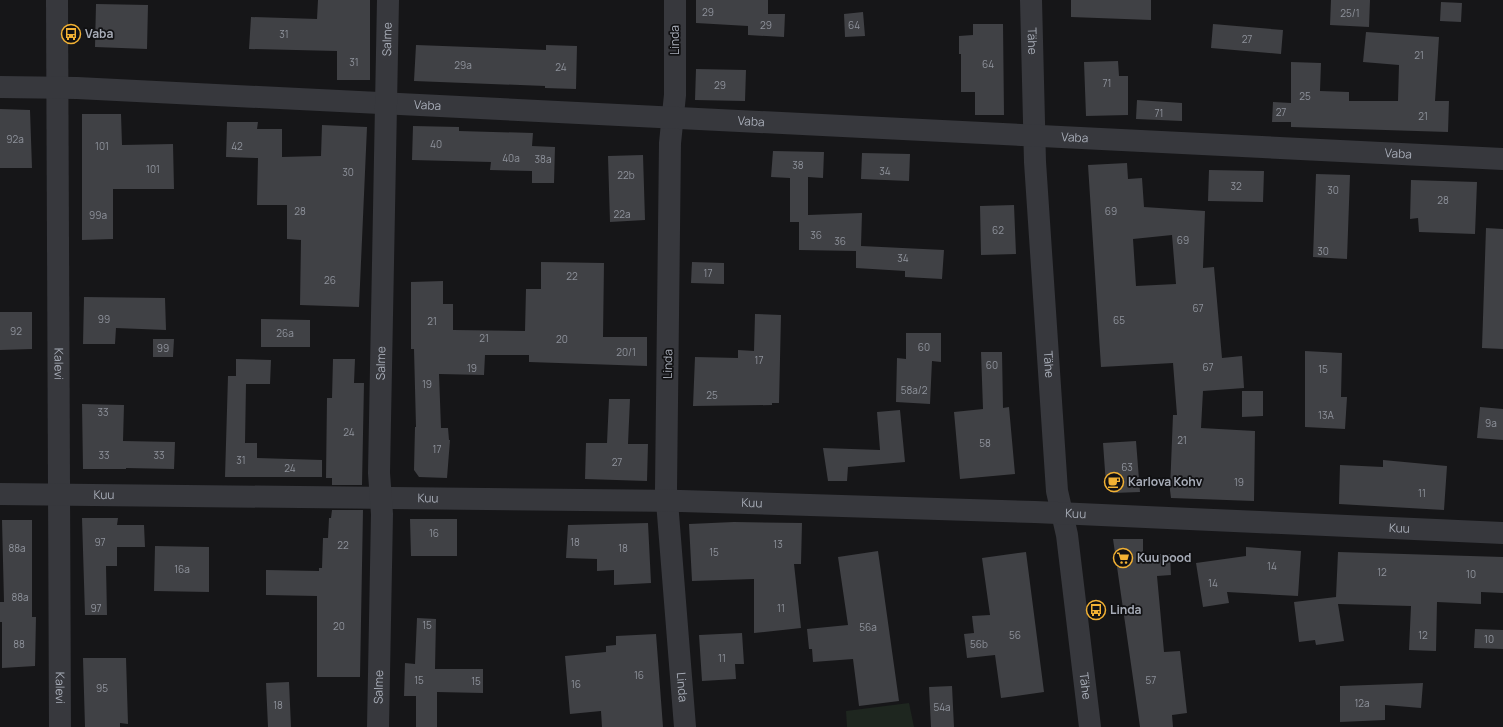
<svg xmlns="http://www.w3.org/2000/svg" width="1503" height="727" viewBox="0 0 1503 727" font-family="Manrope,sans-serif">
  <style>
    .grass { fill: #1e261f }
    .building { fill: #404145; fill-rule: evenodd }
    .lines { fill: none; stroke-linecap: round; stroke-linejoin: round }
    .minor { stroke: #37383d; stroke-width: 22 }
    .labels { text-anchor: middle; stroke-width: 3.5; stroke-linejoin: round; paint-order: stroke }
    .number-label { font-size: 10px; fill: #8e929b }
    .poi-label { font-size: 12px; font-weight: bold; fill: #a8adb8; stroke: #111113; text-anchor: start }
    .street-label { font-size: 12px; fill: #a8adb8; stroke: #111113 }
  </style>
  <rect width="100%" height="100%" fill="#161618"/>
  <path class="grass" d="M909,703l5,24h-67l-1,-16z"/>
  <path class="building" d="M318,0h52v80h-33v-29l-88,-2 2,-32 66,2z
    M696,0h72v14h17l-1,23 -36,-2v-9l-52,-3z
    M1071,0h80v20l-80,-3z
    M1331,0h39l-1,27 -39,-2z
    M1441,2l21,1 -1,19 -21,-1z
    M96,4l52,1 -1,44 -52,-2z
    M863,12l2,24 -20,1 -1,-23z
    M973,24h30l1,91h-29v-23h-14v-38h-2v-18l14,-1z
    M1213,24l70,6 -2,24 -70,-6z
    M1366,32l73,5 -4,64h14l-1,31 -157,-5v-5h-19l1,-20 18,1v-41l30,1 -1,28 29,1v9h49l1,-36 -36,-3z
    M416,45l130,5v-5l31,1 -1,43 -31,-1v-2l-131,-5z
    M1118,61l1,15h9v39l-42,1 -2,-54z
    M696,69l50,1 -1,31 -50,-1z
    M1137,100l45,3v18l-46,-2z
    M0,109l30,1 2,58h-32z
    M82,114h39l1,31 51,-1 1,45h-61v50l-31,1z
    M227,122h31l-1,7h25v28l39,-1 1,-31 45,2 -8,180 -59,-2 1,-65 -14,-1v-34h-30l1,-47 -32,-1z
    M413,126l46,1v4l74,2 -1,13 23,1 -1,36h-22v-12l-42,-1 1,-8 -79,-2z
    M773,151l51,1 -1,26 -15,-1v38l54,-2 -1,33 83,4 -2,29 -37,-2v-6l-49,-3v-17l-57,-1v-28h-9v-44l-19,-1z
    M862,153l48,1 -1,27 -48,-2z
    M643,155l2,65 -35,2 -2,-66z
    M1127,163l1,16 14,-1 2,29 61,4 -2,57 11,-1 8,91 20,-2 2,32 -41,3 -2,37 54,3 -1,70 -83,-3 -1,-8 3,-75h4l-4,-52 -72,4 -13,-202zM1172,235l4,49 -40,2 -3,-47z
    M1209,170l55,1 -1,31 -55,-1z
    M1316,174l34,1 -3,84 -34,-2z
    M1411,180l66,2 -2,52 -56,-2 -1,-14 -8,1z
    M1014,205l2,49 -35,1 -1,-49z
    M1486,228l17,1v120l-21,-1z
    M541,262l63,1 -1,74h44v29l-118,-4v-7h-44l-1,20 -45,-1 2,54h7l1,12h1l-3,38 -28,-1 -5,-7 1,-43h1l-2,-78h-3v-67l32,-1v23h10v26l72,1 1,-42h15z
    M692,262l32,1v21l-33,-1z
    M84,297l81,1 1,32 -50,-2 -1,16h-32z
    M0,312h32v37l-32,1z
    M755,314l26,1 -2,88h-7v2l-79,1 2,-49 43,1v-8l16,1z
    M261,319l49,1v27h-49z
    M906,333h35v29l-9,-1 -2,43 -34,-2 1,-44 9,1z
    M153,339h21l-1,18h-20z
    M1305,351l37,2 -1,44h6l-2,32 -40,-2z
    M981,352h21l1,56 6,-1 6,67 -55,5 -6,-67 29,-3z
    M236,359l35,1 -1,24h-24l-1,59h12v15l65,2v17h-97l3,-101h8z
    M333,359h22l-1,24h10l-2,102h-30v-7h-6l1,-80h5z
    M1242,391h21v25l-21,1z
    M609,399h21l-2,45h20l-1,37 -62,-2 1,-36h21z
    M82,404l42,1 -1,36 52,1 -1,27 -48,-1v1h-43z
    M1480,407l23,2v31l-26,-2z
    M900,410l5,52 -57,5 -1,14h-19l-5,-33 57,2 -3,-38z
    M1136,441l4,51 -27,1 -7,-8 -3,-42z
    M1383,460l64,6 -3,44 -105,-6 1,-39 43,2z
    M332,510h31l-3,167h-43v-81l-51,-1v-25l53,1v-3h3l1,-30h5l1,-20h2z
    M82,518h36l-1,7h27l1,22h-28v19h-11l1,49h-22z
    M410,519h47v37h-46z
    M2,520h30v97h4l-1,49 -33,2v-46h-2v-20h4z
    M734,522l68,1 -1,41h-7l7,64 -47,5v-54l-62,2 -3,-57z
    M648,523l3,60 -37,2v-15l-17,1v-12l-31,-1 2,-33z
    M1113,539h30v15h27l1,21 -14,1 7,76 16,-1 7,62 -15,2 1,12h-33z
    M155,546l54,1v45l-55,-1z
    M1246,547l55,4 -3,45 -71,-4 2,11 -26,4 -7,-44 50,-7z
    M878,551l21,150 -40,5 -6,-47 -40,3 -1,-13h-3l-2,-20 41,-4 -10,-68z
    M1026,552l18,140 -43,6 -6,-43 -28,3 -3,-24 10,-1 -2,-17 18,-1 -8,-57z
    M1338,552l165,5v36l-22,-1v12l-44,-2 -1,49 -27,-1 2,-44 -73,-2 6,37 -28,4 -1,-5 -16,2 -5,-40 42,-5z
    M417,618l19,1 -1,50h48v24l-46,-1v35h-21v-31h-12l1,-33 10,1z
    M1475,629l28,1v19l-29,-1z
    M742,633l2,31h-9l1,15 -34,2 -3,-46z
    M656,634l7,93h-61l-1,-16 -31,3 -5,-58 41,-4v-6l10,-1v-9z
    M83,658h43l2,66 -8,-1v4h-35z
    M289,682l2,45h-23l-2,-44z
    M1423,683l-2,25 -36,-3v15l-45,2v-36z
    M952,686l2,41h-23l-2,-40z"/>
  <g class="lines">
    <g class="minor">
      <path id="s1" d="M57,0l3,727"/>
      <path id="s2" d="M675,0v95l-5,48 -4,346 19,238"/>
      <path id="s3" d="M1031,0l4,162 22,329 10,44 23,192"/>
      <path id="s4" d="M0,87l77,1 1426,71"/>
      <path id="s5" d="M0,494l681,7 354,11 468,21"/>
      <path id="s6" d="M378,727l4,-213 -3,-41 9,-473"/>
    </g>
  </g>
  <defs>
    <symbol id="bus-ring" viewBox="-11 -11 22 22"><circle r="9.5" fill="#111113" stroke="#f2b134" stroke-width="1.5"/><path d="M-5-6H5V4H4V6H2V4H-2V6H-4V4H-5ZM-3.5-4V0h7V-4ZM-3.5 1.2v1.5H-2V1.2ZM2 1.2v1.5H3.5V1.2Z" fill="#f2b134"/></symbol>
    <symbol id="cafe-ring" viewBox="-11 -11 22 22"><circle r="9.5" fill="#111113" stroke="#f2b134" stroke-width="1.5"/><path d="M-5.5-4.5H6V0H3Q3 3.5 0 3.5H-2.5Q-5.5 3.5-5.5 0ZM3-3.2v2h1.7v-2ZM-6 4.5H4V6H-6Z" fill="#f2b134"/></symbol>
    <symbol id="supermarket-ring" viewBox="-11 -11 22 22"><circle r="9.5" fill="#111113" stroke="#f2b134" stroke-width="1.5"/><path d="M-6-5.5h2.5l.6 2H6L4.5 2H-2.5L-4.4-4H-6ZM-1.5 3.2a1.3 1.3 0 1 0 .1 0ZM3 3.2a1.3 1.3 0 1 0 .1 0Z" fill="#f2b134"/></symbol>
  </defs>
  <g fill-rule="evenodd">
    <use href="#bus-ring" x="60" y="23" width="22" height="22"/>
    <use href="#cafe-ring" x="1103" y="471" width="22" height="22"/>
    <use href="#supermarket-ring" x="1112" y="547" width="22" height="22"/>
    <use href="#bus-ring" x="1085" y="599" width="22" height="22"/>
  </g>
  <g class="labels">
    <g class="number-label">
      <text x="708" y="16">29</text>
      <text x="1350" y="17">25/1</text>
      <text x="766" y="29">29</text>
      <text x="854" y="29">64</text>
      <text x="284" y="38">31</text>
      <text x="1247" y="43">27</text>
      <text x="1419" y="59">21</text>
      <text x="354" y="66">31</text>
      <text x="988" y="68">64</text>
      <text x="463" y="69">29a</text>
      <text x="561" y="71">24</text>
      <text x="1107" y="87">71</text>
      <text x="720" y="89">29</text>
      <text x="1305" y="100">25</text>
      <text x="1281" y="116">27</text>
      <text x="1159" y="117">71</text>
      <text x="1423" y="120">21</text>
      <text x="15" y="143">92a</text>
      <text x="436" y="148">40</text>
      <text x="102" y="150">101</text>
      <text x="237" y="150">42</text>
      <text x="511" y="162">40a</text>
      <text x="543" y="163">38a</text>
      <text x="798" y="169">38</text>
      <text x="153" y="173">101</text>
      <text x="885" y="175">34</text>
      <text x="348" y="176">30</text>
      <text x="626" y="179">22b</text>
      <text x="1236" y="190">32</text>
      <text x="1333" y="194">30</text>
      <text x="1443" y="204">28</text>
      <text x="300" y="215">28</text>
      <text x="1111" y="215">69</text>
      <text x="622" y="218">22a</text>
      <text x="98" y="219">99a</text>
      <text x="998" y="234">62</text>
      <text x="816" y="239">36</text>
      <text x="1183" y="244">69</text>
      <text x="840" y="245">36</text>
      <text x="1323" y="255">30</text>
      <text x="903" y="262">34</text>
      <text x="708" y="277">17</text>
      <text x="572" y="280">22</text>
      <text x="330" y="284">26</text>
      <text x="1198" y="312">67</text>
      <text x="104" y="323">99</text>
      <text x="1119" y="324">65</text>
      <text x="432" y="325">21</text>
      <text x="16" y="335">92</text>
      <text x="285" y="337">26a</text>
      <text x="484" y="342">21</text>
      <text x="562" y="343">20</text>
      <text x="924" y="351">60</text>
      <text x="163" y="352">99</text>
      <text x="626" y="356">20/1</text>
      <text x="759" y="364">17</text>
      <text x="992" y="369">60</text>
      <text x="1208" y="371">67</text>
      <text x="472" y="372">19</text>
      <text x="1323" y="373">15</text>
      <text x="427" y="388">19</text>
      <text x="914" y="394">58a/2</text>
      <text x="712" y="399">25</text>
      <text x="103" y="416">33</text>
      <text x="1326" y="419">13A</text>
      <text x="1491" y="427">9a</text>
      <text x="349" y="436">24</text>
      <text x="1182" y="444">21</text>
      <text x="985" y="447">58</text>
      <text x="437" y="453">17</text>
      <text x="104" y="459">33</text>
      <text x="159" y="459">33</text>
      <text x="241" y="464">31</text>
      <text x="617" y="466">27</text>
      <text x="1127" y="471">63</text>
      <text x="290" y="472">24</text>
      <text x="1239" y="486">19</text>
      <text x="1422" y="497">11</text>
      <text x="434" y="537">16</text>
      <text x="100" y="546">97</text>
      <text x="575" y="546">18</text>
      <text x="778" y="548">13</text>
      <text x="343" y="549">22</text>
      <text x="17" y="552">88a</text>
      <text x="623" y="552">18</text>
      <text x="714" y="556">15</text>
      <text x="1272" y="570">14</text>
      <text x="182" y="573">16a</text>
      <text x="1382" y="576">12</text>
      <text x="1471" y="578">10</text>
      <text x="1213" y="587">14</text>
      <text x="20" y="601">88a</text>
      <text x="96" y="612">97</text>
      <text x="781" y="612">11</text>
      <text x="427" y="629">15</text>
      <text x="339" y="630">20</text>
      <text x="868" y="631">56a</text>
      <text x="1015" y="639">56</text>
      <text x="1423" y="639">12</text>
      <text x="1489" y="643">10</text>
      <text x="19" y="648">88</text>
      <text x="979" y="648">56b</text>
      <text x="722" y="662">11</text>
      <text x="639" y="679">16</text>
      <text x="419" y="684">15</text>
      <text x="1151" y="684">57</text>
      <text x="476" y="685">15</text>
      <text x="576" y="688">16</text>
      <text x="102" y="692">95</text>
      <text x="1362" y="707">12a</text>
      <text x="278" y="709">18</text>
      <text x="942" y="711">54a</text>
    </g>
    <g class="poi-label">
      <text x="85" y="38">Vaba</text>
      <text x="1128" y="486">Karlova Kohv</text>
      <text x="1137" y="562">Kuu pood</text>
      <text x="1110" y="614">Linda</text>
    </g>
    <g class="street-label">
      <text dy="4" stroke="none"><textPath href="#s6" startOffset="688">Salme</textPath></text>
      <text transform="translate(675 40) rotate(-90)" y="4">Linda</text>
      <text dy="4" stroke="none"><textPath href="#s3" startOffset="41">Tähe</textPath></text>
      <text dy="4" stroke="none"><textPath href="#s4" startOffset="428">Vaba</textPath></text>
      <text dy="4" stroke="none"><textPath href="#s4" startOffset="752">Vaba</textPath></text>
      <text dy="4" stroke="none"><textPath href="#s4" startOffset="1076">Vaba</textPath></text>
      <text dy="4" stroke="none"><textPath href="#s4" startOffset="1400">Vaba</textPath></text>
      <text dy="4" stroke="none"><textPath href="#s1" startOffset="364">Kalevi</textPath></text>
      <text dy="4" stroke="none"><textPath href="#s6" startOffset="364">Salme</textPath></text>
      <text transform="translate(668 364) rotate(-89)" y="4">Linda</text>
      <text dy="4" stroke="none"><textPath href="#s3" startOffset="365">Tähe</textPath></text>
      <text dy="4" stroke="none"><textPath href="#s5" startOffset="104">Kuu</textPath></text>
      <text dy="4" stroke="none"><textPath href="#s5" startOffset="428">Kuu</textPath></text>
      <text dy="4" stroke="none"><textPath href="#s5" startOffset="752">Kuu</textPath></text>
      <text dy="4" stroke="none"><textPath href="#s5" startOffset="1076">Kuu</textPath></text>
      <text dy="4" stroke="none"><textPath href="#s5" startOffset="1400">Kuu</textPath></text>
      <text dy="4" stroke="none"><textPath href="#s3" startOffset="689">Tähe</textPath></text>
      <text dy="4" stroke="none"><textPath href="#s1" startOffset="688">Kalevi</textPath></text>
      <text dy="4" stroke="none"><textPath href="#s6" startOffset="40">Salme</textPath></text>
      <text dy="4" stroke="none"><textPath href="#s2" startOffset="688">Linda</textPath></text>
    </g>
  </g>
</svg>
